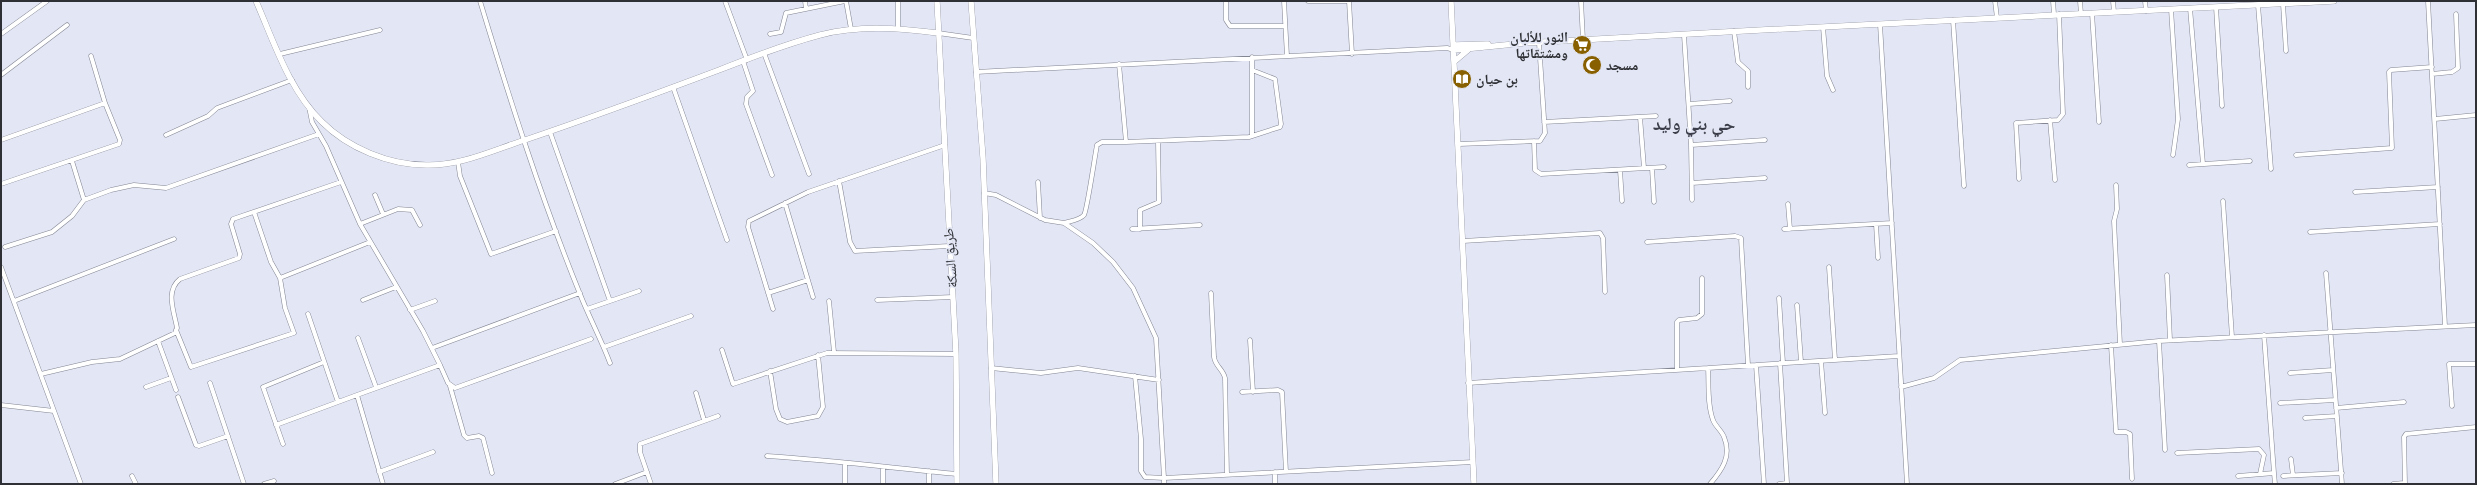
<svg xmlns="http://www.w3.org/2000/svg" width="2477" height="485" viewBox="0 0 2477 485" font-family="'Titillium Web','Noto Naskh Arabic',sans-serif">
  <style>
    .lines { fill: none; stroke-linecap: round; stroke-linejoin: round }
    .street-casing { stroke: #828592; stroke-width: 5 }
    .secondary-casing { stroke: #828592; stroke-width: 6 }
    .street { stroke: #fff; stroke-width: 4 }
    .secondary { stroke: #fff; stroke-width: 5.5 }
    .labels { text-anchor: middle; stroke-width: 3.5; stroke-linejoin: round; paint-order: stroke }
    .poi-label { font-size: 14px; font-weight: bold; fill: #2e3035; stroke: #e3e6f4; text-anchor: start }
    .street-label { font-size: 14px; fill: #2e3035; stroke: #e3e6f4 }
    .district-label { font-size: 18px; font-weight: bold; fill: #3b3d49; stroke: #e3e6f4 }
  </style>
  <rect width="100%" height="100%" fill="#e3e6f4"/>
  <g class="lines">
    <defs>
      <path id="street" d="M480,1c30,99 61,197 100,293 9,23 21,45 30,69
        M725,1l22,59
        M805,1l1,8
        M846,1l5,28
        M1226,1v19l4,6h55
        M1284,1l3,55
        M1308,1h41
        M1349,1l3,53
        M1581,1l2,39
        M1995,1l2,17
        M2053,1l1,13
        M2080,1l1,13
        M2113,1l1,11
        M2145,1l1,10
        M2428,1l17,325
        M2283,4l3,47
        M2258,5l13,164
        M2216,7l6,99
        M2190,8l13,156
        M2171,9l7,110 -5,36
        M2092,13l7,109
        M1953,20l11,166
        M1880,24l27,460
        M1823,27l4,49 6,14
        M898,29v-28
        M1734,31l4,31 10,9v16
        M938,33l35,5
        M1,34l46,-33
        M770,34l11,-2 5,-19 59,-12
        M1684,35l7,110 1,55
        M764,53l45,121
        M280,54l100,-24
        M743,61l10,30 -6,6 -1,7 26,71
        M976,72l471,-24 7,2
        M2432,74l20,-2 6,-4 -2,-54
        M1,75l66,-50
        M673,87l54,153
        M1689,104l41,-3
        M309,107l3,15 14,24 34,78 63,107 17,34 -83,30 26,89
        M1640,117l4,51
        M2435,119l41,-4
        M2050,120l5,60
        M1544,122l112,-6
        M550,132l60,169
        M166,135l42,-19 9,-8 75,-28
        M1252,136v-79
        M1,140l104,-37 -14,-47
        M1534,141l1,29 6,4 123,-7
        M1126,142l123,-5 31,-10 1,-3 -6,-45 -23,-9
        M1459,144l81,-3 5,-8 -6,-90
        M1691,145l74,-5
        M2296,155l96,-7 -3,-76 2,-2 41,-3
        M72,161l12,39
        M458,162l2,14 31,78 65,-23
        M2189,165l61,-4
        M1652,168l2,34
        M1620,170l2,31
        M2019,179l-3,-56 42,-3 5,-6 -4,-100
        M839,181l11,61 5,9 94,-5
        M1038,182l2,36
        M1692,183l73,-5
        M1,184l118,-40 1,-4 -15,-37
        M2116,185l1,24 -3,12 6,123
        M2355,192l83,-5
        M984,193l12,2 49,25 19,3 29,20 20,19 20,26 23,50 8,140 309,-16
        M375,195l8,19
        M2223,201l9,136
        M785,203l28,94
        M1788,204l2,25
        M1064,223c7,-2 16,-3 20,-8 3,-4 11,-60 13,-70l5,-3h24l-7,-78
        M360,224l38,-15 14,1 8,15
        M1876,224l2,34
        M1132,229l68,-4
        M1140,229v-19l19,-8 -1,-61
        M1784,229l108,-6
        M2310,232l130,-8
        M1463,241l137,-8 3,5 2,54
        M1647,242l88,-6 6,2 7,127
        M5,247l47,-15 20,-16 12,-16 27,-10 23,-5 32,3 153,-54
        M1,267l80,217
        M1829,267l6,93
        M2326,273l16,211
        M2167,275l3,65
        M280,278l90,-36
        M768,293l40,-13
        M1211,293l3,64c1,9 9,12 11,21l2,97
        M1779,298l4,65
        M363,300l33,-13
        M877,300l76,-3
        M14,301l160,-62
        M829,301l5,51
        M1797,305l4,57
        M587,309l52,-18
        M773,309l-25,-82 1,-6 59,-29 137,-47
        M410,310l25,-9
        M308,314l30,88
        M176,330l15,37 103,-34 -9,-25 -5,-30 -9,-16 -17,-50
        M358,338l18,49
        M1250,340l3,52
        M158,341l18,49
        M2159,341l6,109
        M2111,345l5,87h10l4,2 2,45
        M604,347l87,-31
        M432,348l148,-55
        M722,350l11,34 94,-31 129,1
        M1821,361l4,52
        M440,365l8,18 7,5 136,-49
        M1756,365l8,119
        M991,368l50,5 37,-5 81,12
        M1708,368c1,16 -1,36 5,52 2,6 9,11 11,17 8,19 -2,33 -14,47
        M1677,369v-47l2,-2 18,-2 5,-4v-36
        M770,371l6,38 4,10 7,3 31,-6 5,-9 -5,-52
        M2290,373l43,-3
        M41,374l51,-12 28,-3 55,-26 2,-5c-3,-17 -12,-37 3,-49l59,-21 1,-4 -9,-30 2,-5 108,-37
        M1135,376l6,63v32l4,6 19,1v6
        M210,383l34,101
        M1468,383l431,-27
        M450,386l14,49 3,3 12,-2 4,2 9,35
        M146,387l25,-9
        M1901,387l33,-9 26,-18 199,-19 317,-16
        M1242,392l36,-2 4,2 4,80
        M696,393l8,27
        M178,397l18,48 3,1 29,-10
        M2280,403l55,-3
        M1,405l53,6
        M2452,406l-3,-42h27
        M2336,408l68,-6
        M2305,418l32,-2
        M276,425l81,-30
        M283,444l-20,-57 61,-25
        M2177,453l82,-4 5,6 -4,19
        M767,456c63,4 127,12 190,18
        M2291,459l2,16
        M845,464v20
        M883,468v16
        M929,471v13
        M379,472l54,-20
        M1275,472v12
        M2274,473l1,11
        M132,476l4,8
        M2238,476l36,-3 -10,-138
        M2283,476l59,-3
        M264,484l10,-3
        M615,484l32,-12
        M651,484l-11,-32v-8l78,-28
        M1779,484l8,-1 -7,-120
        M2393,484l11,-1
        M2405,484l-1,-47 2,-3 70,-7"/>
      <path id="secondary" d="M256,1c18,41 33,89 66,121 26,26 67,43 104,43 35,1 67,-15 99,-25 65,-22 130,-46 194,-70 33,-13 67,-26 101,-35 39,-10 79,-7 118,-2
        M937,1l19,353 1,130
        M971,1l12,157 13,326
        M1451,1l23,483
        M1454,45l34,-1
        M1454,50l71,-7 236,-13 573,-29
        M1455,61l13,-11"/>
    </defs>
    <use href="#street" class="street-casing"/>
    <use href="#secondary" class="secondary-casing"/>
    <use href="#street" class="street"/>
    <use href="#secondary" class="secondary"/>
  </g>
  <defs>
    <symbol id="supermarket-disc" viewBox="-11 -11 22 22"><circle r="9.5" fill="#896000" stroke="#e3e6f4"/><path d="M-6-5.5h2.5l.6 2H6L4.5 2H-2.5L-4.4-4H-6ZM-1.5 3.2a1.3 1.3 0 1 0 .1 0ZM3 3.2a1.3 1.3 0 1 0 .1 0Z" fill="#fff"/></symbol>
    <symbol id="mosque-disc" viewBox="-11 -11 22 22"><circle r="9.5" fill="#896000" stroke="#e3e6f4"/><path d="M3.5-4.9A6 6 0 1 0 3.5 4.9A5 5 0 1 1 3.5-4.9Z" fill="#fff"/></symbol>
    <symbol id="library-disc" viewBox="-11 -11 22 22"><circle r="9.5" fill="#896000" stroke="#e3e6f4"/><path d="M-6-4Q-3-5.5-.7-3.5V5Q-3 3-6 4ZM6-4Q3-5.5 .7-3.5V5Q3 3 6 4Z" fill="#fff"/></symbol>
  </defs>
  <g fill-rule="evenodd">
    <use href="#supermarket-disc" x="1571" y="34" width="22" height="22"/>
    <use href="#mosque-disc" x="1581" y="54" width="22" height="22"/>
    <use href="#library-disc" x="1451" y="68" width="22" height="22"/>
  </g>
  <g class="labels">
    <g class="poi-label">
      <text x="1568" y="42" text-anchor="end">النور للألبان<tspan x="1568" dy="16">ومشتقاتها</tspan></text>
      <text x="1606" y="70">مسجد</text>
      <text x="1476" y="84">بن حيان</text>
    </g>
    <g class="street-label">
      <text transform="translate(950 258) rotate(-94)" y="5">طريق السكة</text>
    </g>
    <g class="district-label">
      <text x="1694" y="130">حي بني وليد</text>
    </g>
  </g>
  <rect width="2477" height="485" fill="none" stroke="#2e3035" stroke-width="4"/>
</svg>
